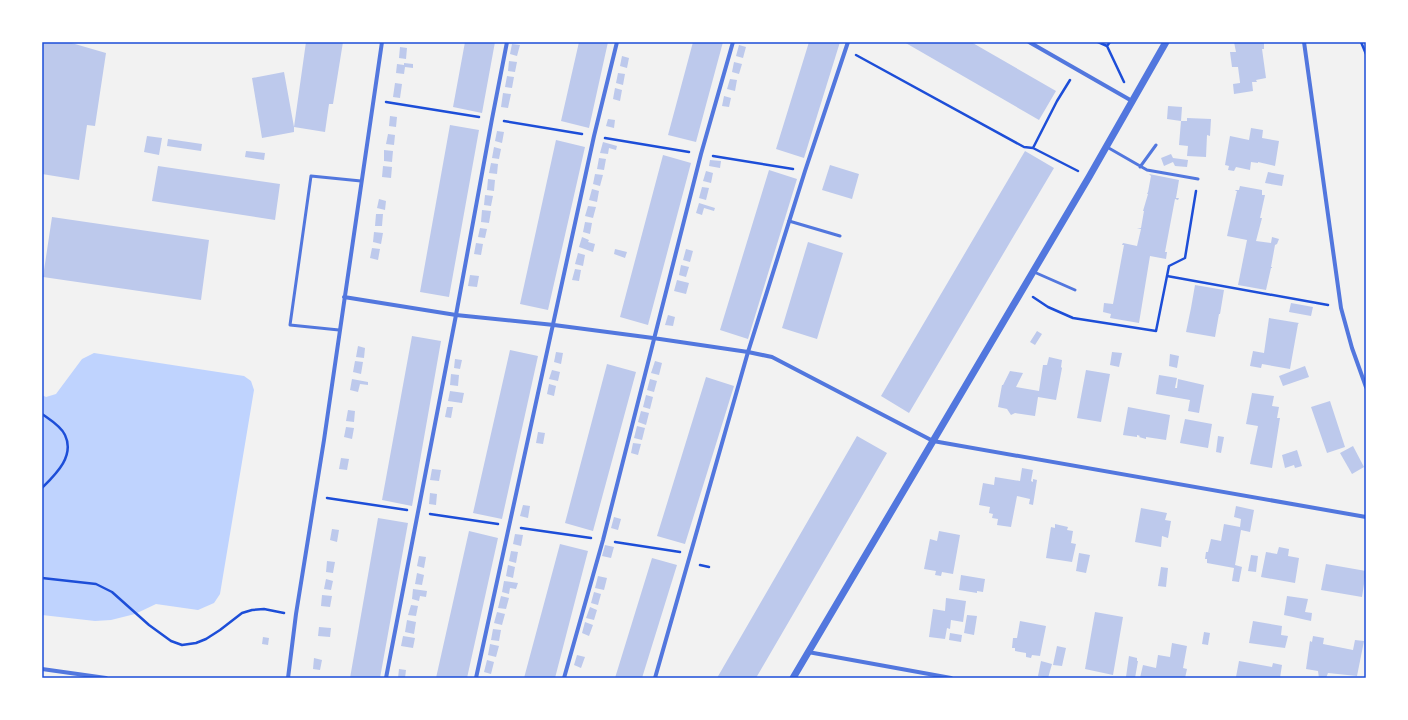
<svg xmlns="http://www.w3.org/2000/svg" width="1408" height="720" viewBox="0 0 1408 720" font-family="'Exo 2',sans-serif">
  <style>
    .water { fill: #bfd3fe }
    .building { fill: #bdc9ec }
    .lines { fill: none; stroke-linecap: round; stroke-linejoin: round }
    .path { stroke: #1d4ed8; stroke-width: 2.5 }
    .service { stroke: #5277de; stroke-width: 3 }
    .minor { stroke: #5277de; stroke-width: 4 }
    .tertiary { stroke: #5277de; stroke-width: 7 }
    .neatline { fill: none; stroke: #1d4ed8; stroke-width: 1.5 }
  </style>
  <rect width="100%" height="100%" fill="#f2f2f2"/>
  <path class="water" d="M94,353l150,23 7,5 3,9 -34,204 -6,9 -16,7 -42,-6 -21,10 -24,6 -16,1 -53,-6v-220l4,2 10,-3 26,-35z"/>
  <path class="building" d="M42,42h26l38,11 -11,73 -8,-1 -8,55 -37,-6z
    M306,42h37l-10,62h-4l-4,28 -31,-5v5l-32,6 -10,-60 32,-6 10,55z
    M465,42h30l-13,71 -29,-6z
    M579,42h29l-19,86 -28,-7z
    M693,42h30l-27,100 -28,-7z
    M809,42h31l-36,116 -28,-9z
    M904,42h67l85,49 -17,29z
    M1234,42h30v7h-2l4,29 -10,2 1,2h-5l1,9 -19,3 -1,-10 7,-1v-1l-2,-15h-6l-2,-15h6z
    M512,44l8,1 -3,11 -7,-2z
    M739,45l7,2 -3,11 -7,-2z
    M400,47l7,1 -1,11 -7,-1z
    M622,56l7,2 -2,10 -7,-2z
    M509,61l8,1 -2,10 -7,-1z
    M734,62l8,2 -3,10 -7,-2z
    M404,63l9,1v4l-8,-1 -1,7 -8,-1 1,-9 7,1z
    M618,73l7,1 -2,11 -7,-2z
    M507,76l7,1 -2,11 -7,-1z
    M730,79l7,1 -2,11 -8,-2z
    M395,83l7,1 -2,14 -7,-1z
    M615,88l7,2 -2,11 -7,-2z
    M503,93l8,1 -3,14 -7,-1z
    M724,96l7,2 -2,9 -7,-1z
    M1168,106l14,1 -1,14h6v-3l24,1 -1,17 -3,-1 -1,22 -19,-1 1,-10 -9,-1 2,-24 -14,-2z
    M390,116l7,1 -1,10 -7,-1z
    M608,119l7,1 -1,8 -8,-2z
    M450,125l29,5 -30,167 -29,-5z
    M1251,128l12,2 -1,8 17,3 -4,25 -17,-4v1l-7,-1 -1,8 -14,-3 -2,4 -6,-1 1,-4 -4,-1 5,-29 19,4z
    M497,131l7,1 -2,11 -7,-2z
    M388,134l7,1 -1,10 -8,-1z
    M147,136l15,2 -3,17 -15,-3z
    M168,139l34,5 -1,7 -34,-5z
    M556,140l29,7 -37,163 -28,-6z
    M603,142l14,4 -1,4 -7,-2 -1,6 -8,-1z
    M494,147l7,2 -2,10 -7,-1z
    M384,150l9,1 -1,11 -8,-1z
    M246,151l19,2 -1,7 -19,-3z
    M1025,151l29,17 -145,245 -28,-17z
    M1171,154l2,4 15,2 -1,7 -12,-1 -2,-4 -9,4 -3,-8z
    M663,155l28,8 -43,162 -28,-8z
    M599,158l7,1 -2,11 -7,-1z
    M710,160l11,1 -1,7 -11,-2z
    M491,163l7,1 -1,10 -8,-1z
    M830,165l29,9 -7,25 -30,-9z
    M158,166l122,18 -5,36 -123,-19z
    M383,166l9,1 -1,11 -9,-1z
    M769,170l28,9 -49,160 -28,-9z
    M706,171l7,2 -2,10 -8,-2z
    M1268,172l16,3 -2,11 -17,-3z
    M595,174l8,1 -3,11 -7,-2z
    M1149,174l30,6 -3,18h3l-1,2 -3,-1 -10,53h2l-1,7 -16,-3 -11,67 -29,-5 1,-4 -8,-2 1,-9 9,1 11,-59h-2l1,-2 14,3 4,-17 -4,-1h4l3,-17h-1l5,-17h-1l1,-2 3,-16z
    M488,179l7,1 -1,11 -7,-1z
    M1240,186l22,4v5h3l-5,23h2l-6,23 15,2 1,-6 7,2 -2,5 -2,1 -4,22h1v1h-1l-5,22 -28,-5 9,-45 -20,-4 10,-45h-2l1,-1h3z
    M702,187l7,1 -3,12 -7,-2z
    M592,189l7,2 -2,11 -8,-2z
    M485,195l8,1 -2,10 -7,-1z
    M379,199l7,2 -1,9 -8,-2z
    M699,203l16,5 -1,3 -10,-3 -2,7 -6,-2z
    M588,206l8,1 -3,11 -8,-2z
    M482,210l9,1 -2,12 -8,-1z
    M376,214h7l-1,12h-7z
    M52,217l157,23 -8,60 -158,-23z
    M585,222l7,1 -2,11 -7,-2z
    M480,228l7,1 -2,9 -7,-1z
    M374,232l9,1 -2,11 -8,-2z
    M582,237l7,3 -1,2 7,2 -2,8 -14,-5z
    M808,242l35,11 -26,86 -35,-11z
    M476,243l7,1 -2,11 -7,-1z
    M372,248l8,1 -2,11 -8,-2z
    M615,249l12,3 -2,6 -11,-4z
    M686,249l7,2 -3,11 -7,-2z
    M578,253l7,2 -2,11 -8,-2z
    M681,265l8,2 -3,10 -7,-2z
    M575,269l6,1 -2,11 -7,-1z
    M470,275l9,1 -2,11 -9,-1z
    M677,280l12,3 -3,11 -12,-3z
    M1195,285l29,5 -4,24h-1l-4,23 -29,-5 5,-24z
    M1291,303l22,4 -2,9 -22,-4z
    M668,315l7,2 -2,9 -8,-1z
    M1269,318l30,5 -1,1 -8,45 -28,-5 -1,4 -11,-2 3,-15 11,2z
    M1037,331l5,3 -7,11 -5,-3z
    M412,336l29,5 -29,165 -30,-6z
    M358,346l7,2 -1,10 -8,-1z
    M510,350l28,6 -36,163 -29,-6z
    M556,352l7,1 -2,11 -7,-2z
    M1112,352l10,1 -3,14 -9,-2z
    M1170,354l9,2 -2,12 -8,-2z
    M1049,357l13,3 -1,7 1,1 -6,32 -18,-3 -3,19 -20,-3 -4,2 -4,-6 -9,-2 4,-22h1l7,-14 13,2 -7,14 23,4 4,-26h4z
    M455,359l7,1 -2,9 -6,-1z
    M355,361l8,1 -2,12 -8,-2z
    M655,361l7,2 -3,12 -8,-2z
    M607,364l29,8 -43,159 -28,-8z
    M1305,366l4,11 -26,9 -4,-10z
    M552,370l8,2 -2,9 -9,-2z
    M1086,370l24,4 -9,48 -24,-4z
    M451,374l8,1 -1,11 -8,-1z
    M1159,375l18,3 -2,10h2l1,-9 26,6 -5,28 -11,-2 2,-11 -34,-6z
    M706,377l28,9 -49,158 -28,-8z
    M352,379l16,3v3l-8,-1 -2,8 -8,-2z
    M650,379l7,2 -3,11 -7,-2z
    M549,384l7,2 -2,10 -7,-2z
    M450,391l14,2 -2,10 -14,-2z
    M1252,393l22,3 -2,10 7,1 -2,11h3l-8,50 -22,-4 8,-38 -12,-2z
    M646,395l7,2 -3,12 -7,-2z
    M1330,401l15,46 -18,6 -16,-46z
    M447,407h6l-2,11 -6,-1z
    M1128,407l42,8 -4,25 -20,-3v2l-7,-2 1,-1 -3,-1v2l-14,-2z
    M348,410l7,1 -1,11 -8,-1z
    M641,411l8,2 -3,12 -8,-3z
    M1185,419l27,5 -4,24 -28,-5z
    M637,426l8,2 -3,12 -8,-2z
    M346,427l8,1 -2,11 -8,-2z
    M538,432l7,1 -2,11 -7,-1z
    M857,436l30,17 -131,225h-39z
    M1218,436l6,1 -3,16 -5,-1z
    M633,443l8,1 -3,11 -7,-2z
    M1353,446l11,21 -12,7 -12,-21z
    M1297,450l5,16 -7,2 -1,-3 -9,3 -3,-13z
    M341,458l8,1 -2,11 -8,-1z
    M1022,468l11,2 -2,11 2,1v-3l4,1 -4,25 -4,-1 1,-5 -13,-3 -6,31 -14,-2 1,-6 -6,-1 1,-4 -4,-1 1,-6 -11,-2 4,-22 11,2 1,-8 25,4z
    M432,469l9,1 -2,11 -9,-1z
    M430,493l7,1 -1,11 -7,-1z
    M523,505l7,1 -2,12 -8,-2z
    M1236,506l18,4 -4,22 -9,-2 -6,35 7,2 -3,15 -7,-1 2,-13 -27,-5v-4h-2l1,-7h2l3,-13 10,2 3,-17 16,3 1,-8 -7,-2z
    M1141,508l26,5 -2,7 6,1 -3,17 -6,-2 -1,11 -26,-5z
    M614,517l7,2 -3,11 -7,-2z
    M378,518l30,5 -28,155h-30z
    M1055,524l13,3 -1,3 6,1 -2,12 5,1 -4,18 -26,-4 5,-31 4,1z
    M332,529l7,1 -2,12 -7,-2z
    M469,531l29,7 -31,140h-31z
    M939,531l21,4 -7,39 -11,-2 -1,4 -6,-1 1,-4 -12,-2 6,-30 7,2z
    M515,534l8,1 -2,11 -8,-2z
    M560,544l28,7 -33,127h-31z
    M605,545l9,2 -3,11 -9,-2z
    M1279,547l10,2 -1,7 11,2 -4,25 -34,-6 5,-25 11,2z
    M511,551l7,1 -2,11 -7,-2z
    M1079,553l11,2 -4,18 -10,-2z
    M1251,555l7,1 -2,16 -8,-1z
    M419,556l7,1 -2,11 -7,-2z
    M652,558l25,7 -35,113h-27z
    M327,561l8,1 -2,11 -7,-1z
    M1326,564l40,7 -4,26 -41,-7z
    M508,565l7,2 -2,11 -7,-2z
    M1161,567l7,1 -2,19 -8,-1z
    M417,573l7,2 -2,10 -7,-1z
    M961,575l24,4 -2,13 -6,-1v2l-18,-3z
    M598,576l9,2 -3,12 -9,-2z
    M326,579l7,2 -2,9 -7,-1z
    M504,581l14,2 -2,6 -6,-1 -1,6 -7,-2z
    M413,589l14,2 -1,6 -6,-1 -1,5 -7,-2z
    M594,592l7,2 -3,11 -7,-2z
    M322,595l10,1 -2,11 -9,-1z
    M501,596l8,2 -3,11 -8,-1z
    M1287,596l21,3 -3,13 7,1 -1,8 -27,-6z
    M946,598l20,3 -3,21 -12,-2 -1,9 -3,-1 -2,11 -16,-2 4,-28 12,2z
    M411,605l7,1 -2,10 -8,-1z
    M590,607l7,3 -3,10 -8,-2z
    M497,612l8,2 -3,11 -8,-2z
    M1095,612l28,5 -10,58 -28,-6z
    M967,615l10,1 -3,19 -10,-2z
    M407,620l9,2 -2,12 -9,-2z
    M1020,621l26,5 -6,30 -8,-1 -1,3 -5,-1v-4l-11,-2v-3h-3l1,-10h4z
    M1253,621l29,5 -1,9 7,1 -3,12 -36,-5z
    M585,622l8,3 -4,11 -7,-3z
    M319,627l12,1 -1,9 -12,-1z
    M493,629l8,1 -2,11 -8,-1z
    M1204,632l6,1 -2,12 -6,-1z
    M950,633l12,2 -1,7 -12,-2z
    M403,636l12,2 -2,10 -12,-2z
    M1313,636l11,2 -1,6 30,6 2,-10 9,1 -7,35 -29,-3 -2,5h-7l-1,-7 -12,-2 4,-28 2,1z
    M263,637l6,1 -1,7 -6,-1z
    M1172,643l15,3 -4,22 4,1 -2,9h-45l3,-13 13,3 2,-13 12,2z
    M490,644l9,2 -3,11 -8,-2z
    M1057,646l9,2 -4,18 -9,-1z
    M577,655l8,2 -4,11 -7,-3z
    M1129,656l8,2v3h1l-3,17 -9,-1z
    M314,658l8,2 -2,10 -7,-1z
    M487,660l7,2 -3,12 -7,-2z
    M1041,661l11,3 -4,14 -10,-2z
    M1239,661l33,6 1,-4 9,2 -2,13 -44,-1z
    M399,669l7,1 -1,8h-7z"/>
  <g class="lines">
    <path class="path" d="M1098,42l9,4
      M1110,42l-3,4 17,36
      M1361,42l5,12
      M856,55l168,92 9,1 45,23
      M386,102l93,15
      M504,121l78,13
      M605,138l84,14
      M1033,148l24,-47 13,-21
      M713,156l80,13
      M1167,276l161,29
      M1033,297l15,10 25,11 83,13 13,-65 16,-8 11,-67
      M42,414c7,5 19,12 23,21 10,21 -9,39 -23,53
      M327,498l80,12
      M430,514l68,10
      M521,528l70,10
      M615,542l65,10
      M700,565l9,2
      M42,578l54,6 16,8 37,33 22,16 11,4 14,-2 10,-4 14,-9 22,-17 10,-3 12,-1 20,4"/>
    <path class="service" d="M1107,147l40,23 51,9
      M1140,167l16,-22
      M789,221l51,15
      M1034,272l41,18
      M339,330l-49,-5 21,-149 50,5"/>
    <path class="minor" d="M1029,42l103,59
      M1304,42l37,266 11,40 14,39
      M344,297l112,18 98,10 99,13 95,14 24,5 161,84 433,76
      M808,652l143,26
      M42,669l64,9
      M288,678l8,-64 28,-174 58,-398
      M386,678l70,-363 36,-196 15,-77
      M476,678l118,-542 23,-94
      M564,678l39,-138 98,-386 32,-112
      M655,678l93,-326 57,-181 43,-129"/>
    <path class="tertiary" d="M793,678l296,-501 77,-135"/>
  </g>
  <rect width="1408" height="720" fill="none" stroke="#ffffff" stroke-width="86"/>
  <rect x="43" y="43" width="1322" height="634" class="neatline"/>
</svg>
